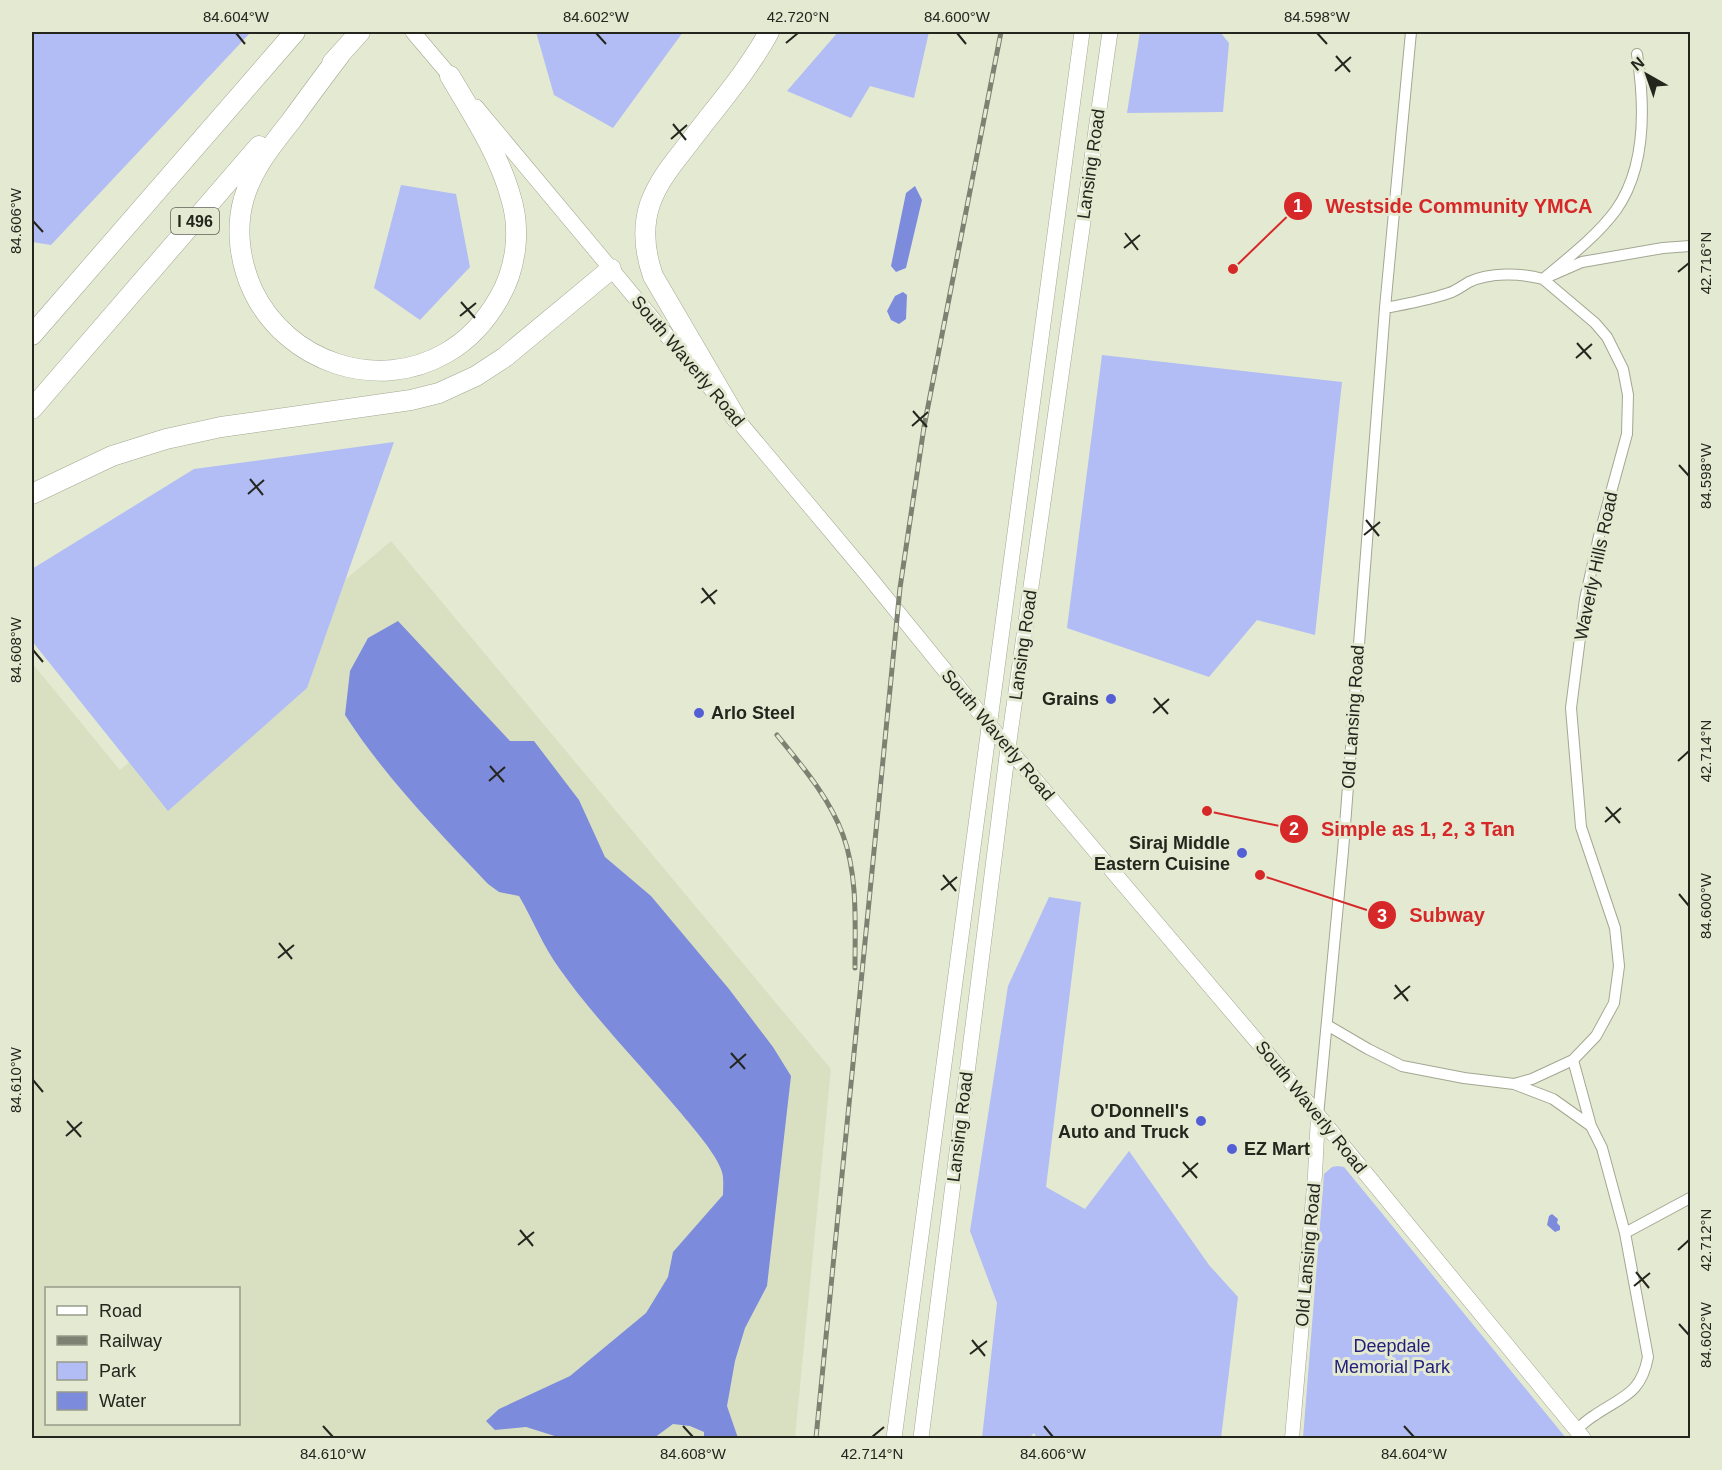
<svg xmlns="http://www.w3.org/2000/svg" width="1722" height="1470" viewBox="0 0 1722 1470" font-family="Arial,sans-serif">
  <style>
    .built { fill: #d9e0c2; fill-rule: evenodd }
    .green { fill: #b1bdf4 }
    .water { fill: #7d8bdd }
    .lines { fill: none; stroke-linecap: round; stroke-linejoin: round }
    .minor-casing { stroke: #a2a791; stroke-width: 12 }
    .tertiary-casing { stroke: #a2a791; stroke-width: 15 }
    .secondary-casing { stroke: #a2a791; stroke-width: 16 }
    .motorway-casing { stroke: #a2a791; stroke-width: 21 }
    .minor { stroke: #fff; stroke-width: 10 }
    .tertiary { stroke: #fff; stroke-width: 14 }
    .secondary { stroke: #fff; stroke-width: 15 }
    .motorway { stroke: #fff; stroke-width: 20 }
    .rail-casing { stroke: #7d8172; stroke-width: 5 }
    .rail { stroke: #e4e9d2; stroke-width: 3; stroke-dasharray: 9; stroke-linecap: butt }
    .ticks { fill: none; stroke: #24261e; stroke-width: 2 }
    .poi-dot { fill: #545fd6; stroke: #e4e9d2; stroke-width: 2 }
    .labels { text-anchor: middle; stroke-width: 6; stroke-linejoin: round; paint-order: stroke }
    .shield { fill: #e4e9d2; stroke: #5e6054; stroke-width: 1.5 }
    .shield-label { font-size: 16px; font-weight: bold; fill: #24261e }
    .street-label { font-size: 18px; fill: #24261e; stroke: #e4e9d2 }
    .poi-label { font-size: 18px; font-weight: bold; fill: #24261e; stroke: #e4e9d2; text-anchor: end }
    .park-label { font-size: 18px; fill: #221e7c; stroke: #e4e9d2 }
    .leader { fill: none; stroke: #d62828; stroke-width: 2 }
    .callout-dot { fill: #d62828; stroke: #e4e9d2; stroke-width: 2 }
    .mark-label { font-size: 18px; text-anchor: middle; font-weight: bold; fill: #fff }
    .callout-label { font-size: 20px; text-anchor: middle; font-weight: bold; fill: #d62828; stroke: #e4e9d2; stroke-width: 6; stroke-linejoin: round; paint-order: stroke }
    .neatline { fill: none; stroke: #24261e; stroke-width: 2 }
    .ticks-label { font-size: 15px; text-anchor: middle; fill: #24261e }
  </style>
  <rect width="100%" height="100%" fill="#e4e9d2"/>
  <path class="built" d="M391,541l440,528 -36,369h-763v-775l88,107zM46,1288h192v136h-192z"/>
  <path class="green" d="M33,32h218l-200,213 -19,-3z
    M536,32h147l-70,96 -59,-33z
    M838,32h91l-15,66 -44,-12 -19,32 -64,-27z
    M1140,32h80l9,11 -6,69 -96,1z
    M401,185l55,9 14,73 -50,53 -46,-32z
    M1102,355l240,27 -27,253 -58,-15 -48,57 -142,-49z
    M394,442l-87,246 -139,123 -136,-170v-72l162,-100z
    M1049,897l32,5 -35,285 39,22 44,-58 80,114 29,32 -17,141h-184l-3,-5 -5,5h-47l15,-135 -27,-72 38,-245z
    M1338,1166l6,1 222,271h-263l21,-264 8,-7z"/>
  <path class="water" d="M915,186l7,14 -16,68 -10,4 -5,-6 15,-73z
    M903,292l4,3 -1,24 -7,5 -8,-4 -4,-9 8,-15z
    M398,621l112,120h24l45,59 26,57 46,39 78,93 44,58 18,29 -24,210 -22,42 -10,33 -8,45 11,32h-34v-6l-14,-6 -17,-2 -19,14h-93l-35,-11 -31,3 -9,-9 13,-12 71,-33 76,-63 22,-36 5,-25 50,-57c0,-7 1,-16 -1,-23 -6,-19 -29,-44 -42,-60 -40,-48 -85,-93 -121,-144 -16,-22 -26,-48 -40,-72l-20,-4 -11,-8c-51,-54 -103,-107 -143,-169l5,-44 18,-33z
    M1552,1214l6,5 -1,4 3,3v4l-5,2 -8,-7 2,-9z"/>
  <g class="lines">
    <defs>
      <path id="minor" d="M1385,308c22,-4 43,-8 64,-15 7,-2 13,-7 20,-11 21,-10 52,-9 74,-3l39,-17 81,-14 27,-2
        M1327,1025l41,24 34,17 62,12 50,6 18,-5 41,-19 23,-24 18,-33 5,-37 -4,-38 -34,-101 -10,-119 14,-109 14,-63 28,-102 1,-39 -5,-26 -16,-32 -12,-14 -52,-44c24,-20 54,-43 73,-69 31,-44 29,-105 21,-156
        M1573,1060l18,66 11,22 23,85 23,124c-7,37 -25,39 -53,58 -7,4 -13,10 -19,15
        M1514,1084l39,15 38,27
        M1318,1116l25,-265 42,-543 26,-276
        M1625,1233l65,-35"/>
      <path id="tertiary" d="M1292,1438l23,-263 3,-59"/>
      <path id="secondary" d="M413,32l44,52
        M476,107l237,284
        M730,411l135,161 143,176 258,304 317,386
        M894,1438l188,-1406
        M921,1438l87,-690 102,-716"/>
      <path id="motorway" d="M340,55c-17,22 -33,44 -49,66 -19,24 -38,47 -47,77 -9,31 -4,65 9,93 34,71 124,102 193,62 23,-13 40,-32 53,-55 17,-29 22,-67 12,-100 -12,-44 -38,-83 -61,-122
        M332,63l28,-31
        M32,335l263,-303
        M32,409l227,-263
        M736,418l-83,-142c-8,-23 -11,-48 -3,-72 8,-23 24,-42 39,-61 27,-36 59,-72 80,-111
        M32,494l80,-38 54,-17 55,-12 190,-27 28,-7 37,-17 29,-19 106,-88"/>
    </defs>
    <use href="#minor" class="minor-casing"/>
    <use href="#tertiary" class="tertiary-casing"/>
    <use href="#secondary" class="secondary-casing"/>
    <use href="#motorway" class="motorway-casing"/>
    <use href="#minor" class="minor"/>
    <use href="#tertiary" class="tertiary"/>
    <use href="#secondary" class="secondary"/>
    <use href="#motorway" class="motorway"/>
    <defs>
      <path id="rail" d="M777,735c25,31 52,62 66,100 15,41 12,89 12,133
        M816,1438l84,-850 24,-161 77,-395"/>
    </defs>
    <use href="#rail" class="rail-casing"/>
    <use href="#rail" class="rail"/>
  </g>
  <path class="ticks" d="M236,33l9,11M596,33l10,11M957,33l9,11M1317,33l10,11M786,43l12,-10M1336,56l14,16M1335,71l16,-14M673,124l13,16M671,139l16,-14M33,221l10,11M1125,233l13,17M1124,248l16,-13M1678,272l11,-9M461,302l14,16M460,316l16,-13M1577,343l14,16M1576,358l16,-14M913,411l14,16M912,426l16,-14M1679,465l10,11M250,479l13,16M248,494l16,-14M1366,520l13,16M1364,535l16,-13M702,588l13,16M701,603l16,-13M33,650l10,12M1154,698l14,16M1153,713l16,-14M1678,761l11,-10M490,766l14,16M489,781l16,-14M1606,807l14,16M1605,822l16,-14M943,875l13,16M941,890l16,-13M1679,894l10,12M279,943l13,16M278,958l16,-13M1395,985l13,16M1394,999l16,-13M731,1053l14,16M730,1068l16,-14M33,1080l10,12M67,1121l14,16M66,1136l16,-14M1183,1162l14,16M1182,1177l16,-14M520,1230l13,16M518,1245l16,-13M1678,1250l11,-10M1636,1272l13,16M1634,1286l16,-13M1679,1324l10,11M972,1340l13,16M970,1354l17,-13M323,1426l10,11M683,1426l10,11M1044,1426l9,11M1404,1426l10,11M872,1437l12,-10"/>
  <g class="poi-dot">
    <circle cx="1111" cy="699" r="6"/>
    <circle cx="699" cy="713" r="6"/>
    <circle cx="1242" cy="853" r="6"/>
    <circle cx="1201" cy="1121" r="6"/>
    <circle cx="1232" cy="1149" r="6"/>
  </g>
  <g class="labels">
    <rect class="shield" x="171" y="208" width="48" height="26" rx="4.5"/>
    <g class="shield-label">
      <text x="195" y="227">I 496</text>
    </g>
    <g class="street-label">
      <text transform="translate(1091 164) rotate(-82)" y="6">Lansing Road</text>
      <text transform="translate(688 361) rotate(50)" y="6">South Waverly Road</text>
      <text transform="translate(1596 566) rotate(-78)" y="6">Waverly Hills Road</text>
      <text transform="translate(1023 645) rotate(-82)" y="6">Lansing Road</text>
      <text transform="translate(1353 717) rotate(-86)" y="6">Old Lansing Road</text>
      <text transform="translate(998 735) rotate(50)" y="6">South Waverly Road</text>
      <text transform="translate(1311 1107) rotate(51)" y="6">South Waverly Road</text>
      <text transform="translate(960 1127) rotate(-83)" y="6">Lansing Road</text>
      <text transform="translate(1308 1255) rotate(-85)" y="6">Old Lansing Road</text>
    </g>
    <g class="poi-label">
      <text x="1099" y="705">Grains</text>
      <text x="711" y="719" text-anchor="start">Arlo Steel</text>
      <text x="1230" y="849">Siraj Middle<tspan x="1230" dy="21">Eastern Cuisine</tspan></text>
      <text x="1189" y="1117">O'Donnell's<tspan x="1189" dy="21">Auto and Truck</tspan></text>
      <text x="1244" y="1155" text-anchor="start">EZ Mart</text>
    </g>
    <g class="park-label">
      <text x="1392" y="1352">Deepdale<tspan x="1392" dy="21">Memorial Park</tspan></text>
    </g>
  </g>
  <path class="leader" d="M1233 269L1298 206M1207 811L1294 829M1260 875L1382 915"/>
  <g class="callout-dot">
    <circle cx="1233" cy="269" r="6"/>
    <circle cx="1207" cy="811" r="6"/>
    <circle cx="1260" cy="875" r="6"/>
    <circle cx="1298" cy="206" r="15"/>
    <circle cx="1294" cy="829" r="15"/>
    <circle cx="1382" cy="915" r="15"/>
  </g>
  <g class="mark-label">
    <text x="1298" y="212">1</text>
    <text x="1294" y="835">2</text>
    <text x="1382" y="922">3</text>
  </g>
  <g class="callout-label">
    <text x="1459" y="213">Westside Community YMCA</text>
    <text x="1418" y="836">Simple as 1, 2, 3 Tan</text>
    <text x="1447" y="922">Subway</text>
  </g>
  <rect width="1722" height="1470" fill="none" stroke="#e4e9d2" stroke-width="66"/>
  <rect x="45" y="1287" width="195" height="138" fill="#e4e9d2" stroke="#979b8a" stroke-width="1.5"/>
  <rect x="57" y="1306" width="30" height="9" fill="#ffffff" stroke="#979b8a" stroke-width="1.5"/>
  <text x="99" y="1317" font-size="18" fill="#24261e">Road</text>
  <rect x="57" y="1336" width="30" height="9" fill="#7d8172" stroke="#979b8a" stroke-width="1.5"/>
  <text x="99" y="1347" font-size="18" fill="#24261e">Railway</text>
  <rect x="57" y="1362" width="30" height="18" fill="#b1bdf4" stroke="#979b8a" stroke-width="1.5"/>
  <text x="99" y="1377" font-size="18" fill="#24261e">Park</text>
  <rect x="57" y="1392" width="30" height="18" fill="#7d8bdd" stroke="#979b8a" stroke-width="1.5"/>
  <text x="99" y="1407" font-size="18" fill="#24261e">Water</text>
  <g transform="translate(1647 75) rotate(320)" stroke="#e4e9d2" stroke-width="4.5" paint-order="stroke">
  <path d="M0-4.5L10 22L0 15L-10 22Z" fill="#24261e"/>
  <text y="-9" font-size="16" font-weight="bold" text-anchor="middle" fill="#24261e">N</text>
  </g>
  <rect x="33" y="33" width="1656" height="1404" class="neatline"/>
  <g class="ticks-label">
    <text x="236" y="22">84.604°W</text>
    <text x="596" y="22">84.602°W</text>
    <text x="798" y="22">42.720°N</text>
    <text x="957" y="22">84.600°W</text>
    <text x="1317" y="22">84.598°W</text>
    <text transform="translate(16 221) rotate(-90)" y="5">84.606°W</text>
    <text transform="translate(1706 263) rotate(-90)" y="5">42.716°N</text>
    <text transform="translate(1706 476) rotate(-90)" y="5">84.598°W</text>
    <text transform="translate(16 650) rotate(-90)" y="5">84.608°W</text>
    <text transform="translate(1706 751) rotate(-90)" y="5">42.714°N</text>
    <text transform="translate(1706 906) rotate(-90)" y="5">84.600°W</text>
    <text transform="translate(16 1080) rotate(-90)" y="5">84.610°W</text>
    <text transform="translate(1706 1240) rotate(-90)" y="5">42.712°N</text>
    <text transform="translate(1706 1335) rotate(-90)" y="5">84.602°W</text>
    <text x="333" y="1459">84.610°W</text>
    <text x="693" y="1459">84.608°W</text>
    <text x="872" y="1459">42.714°N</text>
    <text x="1053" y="1459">84.606°W</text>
    <text x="1414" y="1459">84.604°W</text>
  </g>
</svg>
